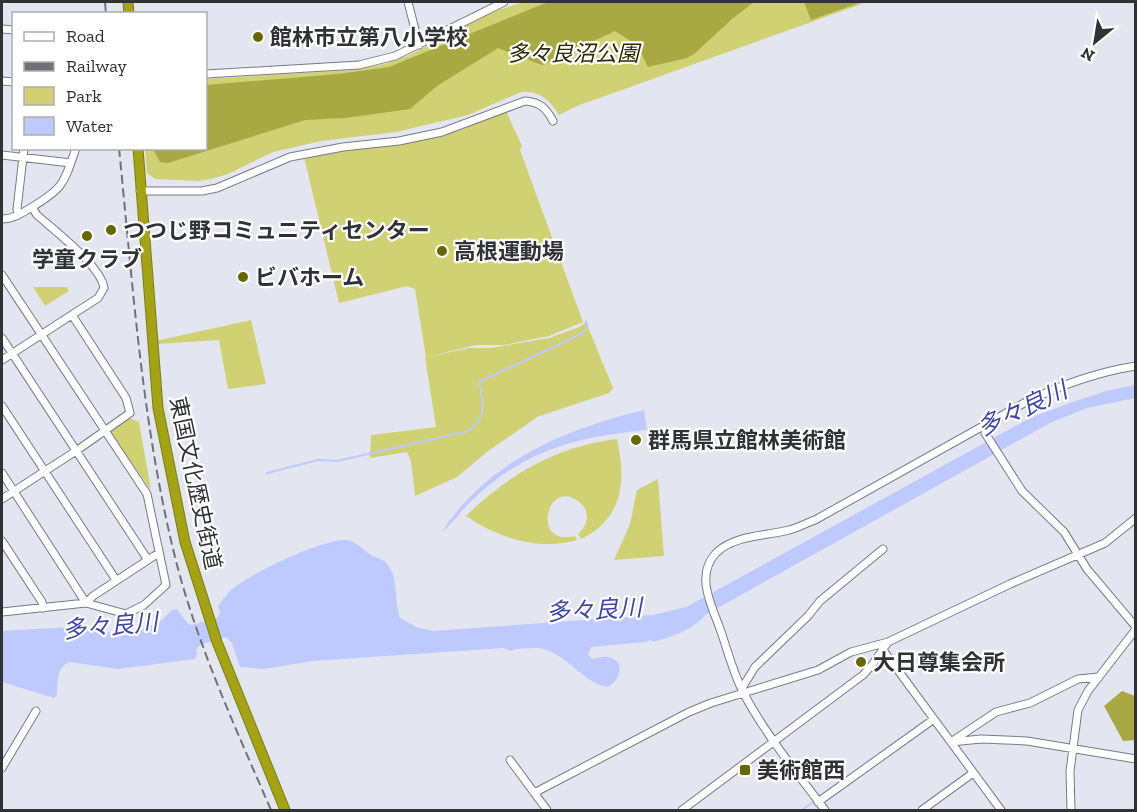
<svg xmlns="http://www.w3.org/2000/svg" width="1137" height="812" viewBox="0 0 1137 812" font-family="'Zilla Slab','Noto Sans JP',serif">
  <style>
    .green { fill: #cfd172 }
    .forest { fill: #a8a943 }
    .water { fill: #bec9fe }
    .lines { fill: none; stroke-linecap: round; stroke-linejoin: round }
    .stream { stroke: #bec9fe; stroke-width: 2 }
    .minor-casing { stroke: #787b84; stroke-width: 9 }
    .highway-casing { stroke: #7c7c1f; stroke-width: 11 }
    .minor { stroke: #fff; stroke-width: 7 }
    .highway { stroke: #a4a413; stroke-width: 9 }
    .rail { stroke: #717278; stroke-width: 2; stroke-dasharray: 9 4.5; stroke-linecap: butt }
    .poi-dot { fill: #676702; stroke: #fff; stroke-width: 2 }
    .labels { text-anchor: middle; stroke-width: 4.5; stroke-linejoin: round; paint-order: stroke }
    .poi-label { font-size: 22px; font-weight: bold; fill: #313236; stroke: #fff; text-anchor: start }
    .park-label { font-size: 22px; font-style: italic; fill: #2b2b00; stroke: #fff }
    .street-label { font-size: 22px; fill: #313236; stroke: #fff }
    .water-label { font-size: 24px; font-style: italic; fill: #3e46a7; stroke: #fff }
  </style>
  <rect width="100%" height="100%" fill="#e3e6f0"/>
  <path class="green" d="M523,2h344l-290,104 -18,9c-9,-15 -20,-25 -38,-23l-53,23 -72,17 -75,9 -48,11 -45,22 -17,5 -12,2 -44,-2 -8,-6 -2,-24 61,-1v-69l148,-9 31,-6 23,-8 82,-43z
    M506,111l16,35 -2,4 63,172 -34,14 -45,9h-28l-49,12 42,-9h22l58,-10 30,-11 7,-5 27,66 -4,5 -70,23 -51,35 -31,26 -42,19 -4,-35 -4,-9 -37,6 1,-23 65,-8 -11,-70h1l-11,-68 -8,-3 -68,17 -35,-146 15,-4 81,-8 59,-14z
    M33,287h34l2,4 -24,15z
    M251,320l15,64 -38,5 -9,-49 -62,4 -1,-3z
    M129,418l10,4 12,68 -40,-56 1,-4z
    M617,439c9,40 7,78 -34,99l-2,1 -3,-5c10,-8 13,-23 1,-32 -32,-26 -49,46 -4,34l2,4c-38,11 -79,-2 -111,-24 42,-41 91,-70 151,-77z
    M658,479l6,77 -50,4 16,-36 7,-34z"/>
  <path class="forest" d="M548,2h206l-22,17 -38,35 -7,4 -39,9 -11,-22 -22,-14 -73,34 -44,-17 -61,38 -27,23 -65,9 -40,2 -137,43 -8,-1 -7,-13 53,-1v-63l132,-11 51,-7z
    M804,2h58l-51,18z
    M1122,691l13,5v44l-12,1 -19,-35z"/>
  <path class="water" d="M1135,385v13l-48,10 -37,15 -345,192c-12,15 -34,22 -52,27l-3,-2 -5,2 -54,5 -3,7 4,5c5,0 11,-3 15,-2 19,2 14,23 1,30 -23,-3 -38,-29 -61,-37 -9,-4 -23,-1 -33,-1l-2,2 -9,-3 -190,13 -49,8 -24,-2 -8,-24 -6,-6 -26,8 -4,5 1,5 -2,4 -77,10 -48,-7c-14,5 -12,20 -13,33l-3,3 -52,-16v-51l86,-5 29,9 15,-1 30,-14 10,-10 5,-1 11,15 4,1 25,-7 3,-5 -2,-7c4,-5 7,-10 11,-14 17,-17 93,-53 117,-52 12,1 17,11 27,16 6,3 11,3 15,9 11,15 6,37 12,53l16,9 17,4 220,-16 33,-8 344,-189c35,-13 68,-27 105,-33z
    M644,410l3,20c-72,7 -122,20 -176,71 -10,10 -18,22 -29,31 45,-71 124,-103 202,-122z"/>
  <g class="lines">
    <path class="stream" d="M267,473l51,-13 19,1 132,-30c18,-15 15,-27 10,-49l102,-48 7,-8 -2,-5
      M802,810l11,-8 6,8"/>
    <defs>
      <path id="minor" d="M408,2l11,43
        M2,29l12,1
        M206,74l153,-9 36,-9 109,-54
        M2,81l12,1
        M2,155l69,8
        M140,191h62l15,-3 73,-31 53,-10 56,-6 43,-9 83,-31c15,1 21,7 28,20
        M18,214l-1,-5 7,-61
        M2,219c12,0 20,-6 30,-12 32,-19 32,-24 44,-59
        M2,275l145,219 19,91 -22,20 -18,9 -40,-11 -84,9
        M2,338l146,222
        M2,360l96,-62 6,-10c-3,-22 -50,-58 -67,-73l-5,-8
        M2,406l114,174
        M985,433l37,58 42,41 23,37 49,58
        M2,473l84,130 7,-7 61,-40 5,-2
        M2,499l74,-48 54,-38 -4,-15 -54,-83
        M2,541l40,61 1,6
        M883,650l118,160
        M742,688l13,-21 53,-51 12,-15 63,-52
        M951,742l30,-3 46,2 109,18
        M951,742l45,-30 34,-9 48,-24 21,-2
        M510,760l37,50
        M2,768l34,-57
        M534,793l155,-81 22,-9 107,-33 33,-18 37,-10
        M818,802l116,-83
        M682,810l181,-135 9,-10 16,-23 122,-58 95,-41 31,-25
        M825,810c-28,-37 -59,-75 -81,-116 -11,-21 -17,-46 -25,-68 -9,-23 -23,-52 -3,-73 18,-18 50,-17 73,-23 9,-2 17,-7 26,-10l211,-118c35,-17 71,-30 110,-36
        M922,810l51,-37
        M1071,810l-1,-39 8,-61 10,-19 48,-62"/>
      <path id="highway" d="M128,2l1,12
        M138,148l20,260 27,134 32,100 68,168"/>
    </defs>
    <use href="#minor" class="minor-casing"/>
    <use href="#highway" class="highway-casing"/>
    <use href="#minor" class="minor"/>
    <use href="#highway" class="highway"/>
    <path class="rail" d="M105,2l1,12
      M119,148c14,139 23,278 57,413 22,86 60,168 95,249"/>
  </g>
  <g class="poi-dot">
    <circle cx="258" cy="37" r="6"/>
    <circle cx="111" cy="230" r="6"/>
    <circle cx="87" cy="236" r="6"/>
    <circle cx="442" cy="251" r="6"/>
    <circle cx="243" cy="277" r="6"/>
    <circle cx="636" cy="440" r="6"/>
    <circle cx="861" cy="662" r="6"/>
    <rect x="739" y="764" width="12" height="12" rx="3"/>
  </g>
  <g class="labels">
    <g class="poi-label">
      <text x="270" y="45">館林市立第八小学校</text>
      <text x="123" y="238">つつじ野コミュニティセンター</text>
      <text x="454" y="259">高根運動場</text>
      <text x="87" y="267" text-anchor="middle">学童クラブ</text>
      <text x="255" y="285">ビバホーム</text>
      <text x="648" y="448">群馬県立館林美術館</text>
      <text x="873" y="670">大日尊集会所</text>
      <text x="757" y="778">美術館西</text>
    </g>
    <g class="park-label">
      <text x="573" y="61">多々良沼公園</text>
    </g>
    <g class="street-label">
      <text transform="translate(196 483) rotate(78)" y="8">東国文化歴史街道</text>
    </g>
    <g class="water-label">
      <text transform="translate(1022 409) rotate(-25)" y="8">多々良川</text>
      <text transform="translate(594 610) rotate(-3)" y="8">多々良川</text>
      <text transform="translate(110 626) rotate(-5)" y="8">多々良川</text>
    </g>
  </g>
  <rect width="1137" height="812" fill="none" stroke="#313236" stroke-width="6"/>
  <rect x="12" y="12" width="195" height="138" fill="#ffffff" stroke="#adadaf" stroke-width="1.5"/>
  <rect x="24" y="32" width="30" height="9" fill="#ffffff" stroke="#adadaf" stroke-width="1.5"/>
  <text x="66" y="42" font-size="18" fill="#313236">Road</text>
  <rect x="24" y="62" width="30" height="9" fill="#717278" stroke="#adadaf" stroke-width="1.5"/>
  <text x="66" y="72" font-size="18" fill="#313236">Railway</text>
  <rect x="24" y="87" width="30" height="18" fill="#cfd172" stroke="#adadaf" stroke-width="1.5"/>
  <text x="66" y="102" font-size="18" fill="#313236">Park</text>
  <rect x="24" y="117" width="30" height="18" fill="#bec9fe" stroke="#adadaf" stroke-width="1.5"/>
  <text x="66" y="132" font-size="18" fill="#313236">Water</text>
  <g transform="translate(1095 42) rotate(210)" stroke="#ffffff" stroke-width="4.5" paint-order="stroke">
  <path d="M0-4.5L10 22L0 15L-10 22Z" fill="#313236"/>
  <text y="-9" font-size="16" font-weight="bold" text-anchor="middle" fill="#313236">N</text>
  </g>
</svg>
